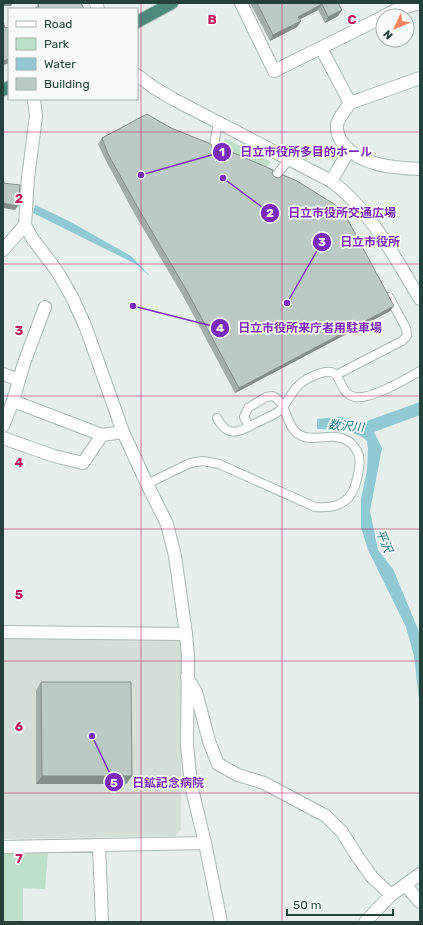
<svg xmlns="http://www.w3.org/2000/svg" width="423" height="925" viewBox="0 0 423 925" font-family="Rubik,'Noto Sans JP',sans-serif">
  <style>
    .built { fill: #d4dfda }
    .green { fill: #bfe0c8 }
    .water { fill: #8ec9d4 }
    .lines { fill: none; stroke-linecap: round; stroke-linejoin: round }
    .service-casing { stroke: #a8b8b2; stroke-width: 10 }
    .minor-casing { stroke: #a8b8b2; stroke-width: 14 }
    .tertiary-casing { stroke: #a8b8b2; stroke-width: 14 }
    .trunk-casing { stroke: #c2cac8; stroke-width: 14 }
    .service { stroke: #fff; stroke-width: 8 }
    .minor { stroke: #fff; stroke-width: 12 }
    .tertiary { stroke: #fff; stroke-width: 12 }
    .trunk { stroke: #4c8a7c; stroke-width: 12 }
    .wall { fill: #a1aea9 }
    .shaded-wall { fill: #838d89 }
    .building { fill: #bbcac4; stroke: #838d89 }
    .grid { fill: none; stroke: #c2185b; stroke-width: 1; stroke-opacity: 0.55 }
    .labels { text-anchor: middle; stroke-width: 3.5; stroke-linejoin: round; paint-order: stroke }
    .water-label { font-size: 12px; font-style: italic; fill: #1c6f80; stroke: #f7fbf9 }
    .grid-label { font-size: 13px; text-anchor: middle; font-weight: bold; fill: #c2185b; stroke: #f7fbf9; stroke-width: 3.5; stroke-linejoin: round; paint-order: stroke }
    .leader { fill: none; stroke: #7b2cbf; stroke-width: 1.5 }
    .callout-dot { fill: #7b2cbf; stroke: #f7fbf9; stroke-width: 1.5 }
    .mark-label { font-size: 12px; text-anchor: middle; font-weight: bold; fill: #fff }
    .callout-label { font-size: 12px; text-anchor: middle; font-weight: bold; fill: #7b2cbf; stroke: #f7fbf9; stroke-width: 3.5; stroke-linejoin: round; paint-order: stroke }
  </style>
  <rect width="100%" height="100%" fill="#e6efeb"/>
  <path class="built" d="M179,637l3,4 -1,189 -6,6 -172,3v-201z"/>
  <path class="green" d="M225,138l46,24 -10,12 -39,-15 -3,-11z
    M48,852l-3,37 -22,-1v34h-20v-68z"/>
  <path class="water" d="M35,205l34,16 62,35 20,21 -15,-13 -103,-51z
    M420,402v13l-46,17 8,16 -12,63 8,39 15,19 27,65v75l-6,-53 -8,-29 -38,-77 -7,-23v-28l6,-29 1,-21 -1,-8 -5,-4 -15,-7 -30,-1v-10l24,-2 23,5z"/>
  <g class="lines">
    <defs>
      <path id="service" d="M213,151l5,-29
        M274,178l15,-19
        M336,375l66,-34 5,-5 -1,-8 -17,-31
        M217,418c12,23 25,12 43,3 6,-3 14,-6 19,-10 12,-11 12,-23 28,-32 42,-22 25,13 48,18 16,3 51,-18 65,-26
        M147,484l43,-21 13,-2 16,3 96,43c13,1 25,0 34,-10 7,-7 12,-32 10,-41 -2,-6 -6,-12 -11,-15 -15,-10 -35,2 -48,-6 -15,-8 -12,-32 -27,-39l-7,1 -18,11 -4,9 5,10"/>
      <path id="minor" d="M241,3l33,68 109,-54
        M384,16l12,-6 24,-7
        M321,48l29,55
        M420,78l-70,25c-4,6 -11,14 -13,21 -1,7 2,14 6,20 19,22 50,24 77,25
        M34,99l2,17 -8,62 -3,47 7,13 25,33 15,26 14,31 37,104 24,52 20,40 8,32 11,78 2,22 -1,89 4,40 14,58 16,79
        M331,181l18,-30
        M3,250l22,-25
        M45,307l-21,56 -11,38 89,34 21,-3
        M3,374l16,6
        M3,426l10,-25
        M3,438l51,18 29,7 19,-28
        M3,632l183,2
        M187,677l9,15 13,49 9,23 20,11 26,8 62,33 16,16 15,24 15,21 19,18
        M99,845l3,77
        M3,847l202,-4
        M405,885l15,17
        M365,922l26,-27 29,-21"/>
      <path id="tertiary" d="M96,3l2,6
        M137,75l16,12 20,12 158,82c38,27 65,78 89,118"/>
      <path id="trunk" d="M137,22l35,-19
        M3,90l6,-3"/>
    </defs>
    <use href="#service" class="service-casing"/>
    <use href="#minor" class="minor-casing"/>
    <use href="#tertiary" class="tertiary-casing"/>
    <use href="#trunk" class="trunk-casing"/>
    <use href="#service" class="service"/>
    <use href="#minor" class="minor"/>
    <use href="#tertiary" class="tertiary"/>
    <use href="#trunk" class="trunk"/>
  </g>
  <path class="wall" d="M81,3l-46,6v-1l3,-4z
    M250,3h88l4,7 -4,6 -13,7 -7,-13 -18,9 1,2 -4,6 -27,14z
    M171,128l41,20 3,3 57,23 118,137 -155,82 -52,-97 -49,-83 -29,-54 -7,-15 4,-6z
    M41,682l91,94 -6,8h-90v-94z"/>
  <path class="shaded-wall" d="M3,3h10l-2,3h-8z
    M322,4l-4,6 -23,12 3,-5z
    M342,10l-4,6 -13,7 3,-6z
    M301,21l-4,6 -27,14 3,-6z
    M9,59v4l-6,2v-4z
    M3,203l15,3 -3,4 -12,-2z
    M394,306l-4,5 -155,82 4,-5z
    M42,776h90l-6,8h-90z"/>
  <path class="building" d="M39,3h42l3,6h-50l5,-2 -1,-3z
    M257,3h81l4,7 -14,7 -6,-13 -24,13 3,4 -28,14z
    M3,21l2,7 4,-1v32l-6,2z
    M147,114l24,14 40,16 1,4 3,3h4l3,-3 12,5 39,17 -1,4 3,3 4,1 4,-3 14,6 45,28 52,97 -155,82 -52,-97 -49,-83 -30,-54 -6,-16z
    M3,183l17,2 -2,21 -15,-3z
    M41,682h90l1,94h-90z"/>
  <path class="grid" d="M141,3v919M282,3v919M3,132h417M3,264h417M3,396h417M3,529h417M3,661h417M3,793h417"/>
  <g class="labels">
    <g class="water-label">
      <text transform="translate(346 426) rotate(5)" y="4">数沢川</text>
      <text transform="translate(384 541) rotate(67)" y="4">平沢</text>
    </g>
  </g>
  <g class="grid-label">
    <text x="212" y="24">B</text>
    <text x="352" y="24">C</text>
    <text x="19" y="203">2</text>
    <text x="19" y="335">3</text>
    <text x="19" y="467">4</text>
    <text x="19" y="599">5</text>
    <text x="19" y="731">6</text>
    <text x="19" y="863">7</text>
  </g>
  <path class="leader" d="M141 175L222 152M223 178L270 213M287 303L322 242M133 306L220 328M92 736L114 782"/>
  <g class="callout-dot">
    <circle cx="141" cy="175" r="4"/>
    <circle cx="223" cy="178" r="4"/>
    <circle cx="287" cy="303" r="4"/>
    <circle cx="133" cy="306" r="4"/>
    <circle cx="92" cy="736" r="4"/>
    <circle cx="222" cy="152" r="10"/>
    <circle cx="270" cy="213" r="10"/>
    <circle cx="322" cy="242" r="10"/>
    <circle cx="220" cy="328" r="10"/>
    <circle cx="114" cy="782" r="10"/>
  </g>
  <g class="mark-label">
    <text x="222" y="156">1</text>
    <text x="270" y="217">2</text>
    <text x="322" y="246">3</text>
    <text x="220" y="332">4</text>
    <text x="114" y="787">5</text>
  </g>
  <g class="callout-label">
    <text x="306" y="156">日立市役所多目的ホール</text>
    <text x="342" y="217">日立市役所交通広場</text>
    <text x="370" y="246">日立市役所</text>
    <text x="310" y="332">日立市役所来庁者用駐車場</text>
    <text x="168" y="787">日鉱記念病院</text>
  </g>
  <rect width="423" height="925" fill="none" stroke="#24423a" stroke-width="8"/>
  <rect x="8" y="8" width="130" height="92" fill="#f7fbf9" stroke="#a3b1ad"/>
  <rect x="16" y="21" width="20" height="6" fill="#ffffff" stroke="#a3b1ad"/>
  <text x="44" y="28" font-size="12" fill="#24423a">Road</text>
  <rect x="16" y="38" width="20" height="12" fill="#bfe0c8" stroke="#a3b1ad"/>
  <text x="44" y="48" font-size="12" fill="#24423a">Park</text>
  <rect x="16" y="58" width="20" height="12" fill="#8ec9d4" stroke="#a3b1ad"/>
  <text x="44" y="68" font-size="12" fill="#24423a">Water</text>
  <rect x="16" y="78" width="20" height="12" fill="#bbcac4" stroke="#a3b1ad"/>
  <text x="44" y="88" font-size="12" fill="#24423a">Building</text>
  <g transform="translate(395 28) rotate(226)"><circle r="19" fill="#f7fbf9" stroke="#a3b1ad"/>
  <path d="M0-3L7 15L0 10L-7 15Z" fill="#f4845f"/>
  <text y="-6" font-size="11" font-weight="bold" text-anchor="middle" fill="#24423a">N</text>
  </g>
  <path d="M287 909v6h106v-6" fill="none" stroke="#24423a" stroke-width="2"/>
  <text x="293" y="909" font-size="12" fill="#24423a" stroke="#f7fbf9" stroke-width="3" paint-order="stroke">50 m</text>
</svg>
